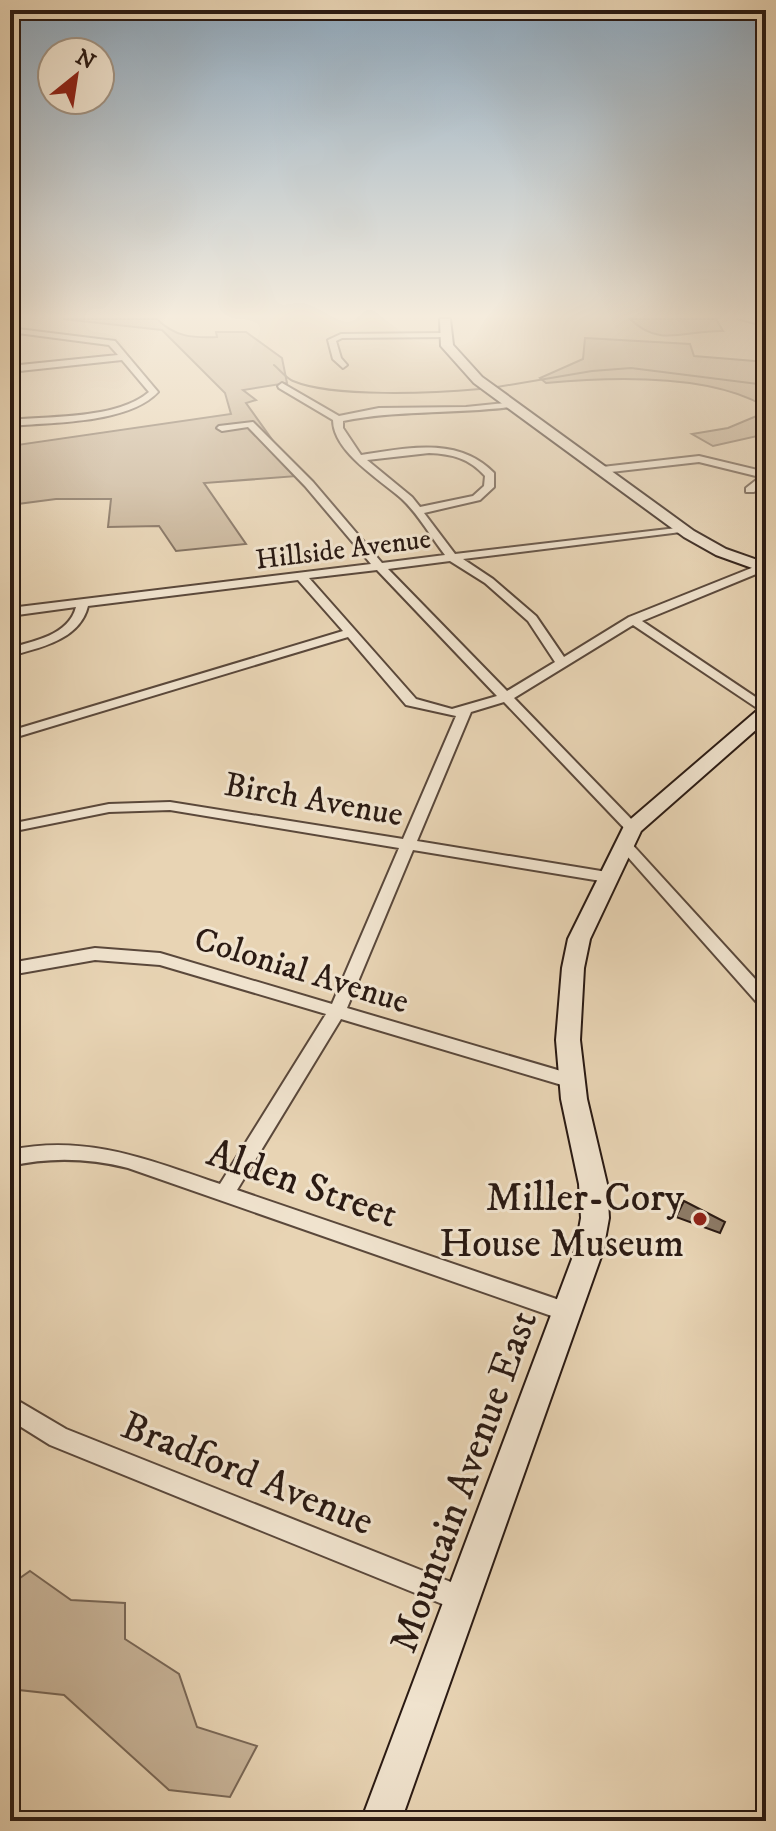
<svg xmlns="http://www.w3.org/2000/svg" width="776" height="1831" viewBox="0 0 776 1831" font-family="'IM FELL DW Pica',serif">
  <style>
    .green { fill: #c8b499; stroke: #796756; stroke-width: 2 }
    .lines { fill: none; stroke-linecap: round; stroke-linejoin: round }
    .stream { stroke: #756453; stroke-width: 2 }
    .building { fill: #8d7b67; stroke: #2a1a13; stroke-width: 2 }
    .street-casing { stroke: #5a483b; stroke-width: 4 }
    .secondary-casing { stroke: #2a1a13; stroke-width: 4 }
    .street { fill: #f0e3ce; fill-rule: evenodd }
    .secondary { fill: #f0e3ce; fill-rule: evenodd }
    .poi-dot { fill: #8f2418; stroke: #f0e3ce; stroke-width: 3 }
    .labels { text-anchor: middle; stroke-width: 6; stroke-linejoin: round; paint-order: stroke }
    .far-street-label { font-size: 28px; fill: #2a1a13; stroke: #f0e3ce }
    .street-label { font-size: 34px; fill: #2a1a13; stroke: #f0e3ce }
    .near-street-label { font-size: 40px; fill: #2a1a13; stroke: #f0e3ce }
    .near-poi-label { font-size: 40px; fill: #2a1a13; stroke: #f0e3ce; text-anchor: end }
  </style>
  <rect width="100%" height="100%" fill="#e8d4b4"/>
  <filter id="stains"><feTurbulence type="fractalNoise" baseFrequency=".0025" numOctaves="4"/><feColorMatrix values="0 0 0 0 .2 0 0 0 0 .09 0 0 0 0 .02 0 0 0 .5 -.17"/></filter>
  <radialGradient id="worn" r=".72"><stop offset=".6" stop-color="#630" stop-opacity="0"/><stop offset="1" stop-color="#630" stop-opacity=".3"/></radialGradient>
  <path class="green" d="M63,319h94c18,18 35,19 60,18l-1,-5h30l36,26 5,25 -44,7 13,10 -10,3 52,73 -94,7 42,61 -70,7 -17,-25 -51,1 3,-28h-55l-46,6 4,-10 -4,-1v-48l221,-32 -6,-21 -63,-63z
    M630,319h86l7,12c-39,-1 -63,17 -93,-12z
    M585,338l105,6 4,12 72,6v45c-57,-34 -155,-30 -220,-24l-6,-5 43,-19z
    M766,412v22l-53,12 -21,-12 36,-6z
    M30,1571l41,29 54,3v36l54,35 18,53 60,19 -27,51 -61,-7 -105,-95 -54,-6v-104z"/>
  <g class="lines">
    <path class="stream" d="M737,319l29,8
      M274,365c6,5 12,13 19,16 40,17 142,12 187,8
      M497,387l95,-16 39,-3 135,17"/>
  </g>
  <path class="building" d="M684,1201l41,21 -5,11 -44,-16z"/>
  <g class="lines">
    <defs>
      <path id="street" d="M10,328l105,13 43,51c-30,32 -106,30 -148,34v-6c40,-4 108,-1 139,-28l-27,-32 -112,12v-6l108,-11 -9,-10 -99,-13z
        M444,333l3,4 -105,1 -6,3 5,17 6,7 -4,3 -10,-9 -5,-19 13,-6z
        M282,383l57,33 40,-8 87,-1 48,-5v4l-3,1c-56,7 -113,3 -168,14v7l18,27c46,-7 97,-19 133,18v14l-14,13 -56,13 31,41 230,-27 1,2 -5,3 -218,27 30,20 43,37 28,41 65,-40 130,-52 7,-1v6l-124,51 124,83v10l-133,-89 -119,73 123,127 2,3 -2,3h-10l-123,-129 -33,10 -54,129 190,31 8,5 -8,5 -194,-32 -66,158 231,68 3,5 -3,5 -6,2 -231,-69 -104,171 337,115 3,7 -3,7 -8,2 -438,-153c-40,-10 -78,-11 -118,-2v-16c78,-16 138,10 210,34l106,-170 -166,-49 -65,-5 -85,15v-12l85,-15 65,5 172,51 67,-156 -229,-38 -61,2 -99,20v-8l99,-20 61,-2 233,37 53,-123 -50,-11 -58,-68 -338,102v-8l333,-100 -45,-51 -210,26c-8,34 -49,42 -78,50v-8c24,-7 59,-13 66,-41l-66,9v-8l361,-44 -66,-78 -57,-59 -26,4 -5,-3 2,-2 34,-4 60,60 69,81 63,-8c-14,-18 -26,-40 -43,-56 -21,-19 -69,-47 -69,-79l-54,-32 -1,-2zM429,453c23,1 40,5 56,23l-1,10 -11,10 -53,11 -8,-10 -45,-37zM450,561l35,22 43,38 27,41 -48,29 -119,-122zM377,570l120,126 -45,13 -36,-10 -107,-121z
        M699,456l67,16v10l-12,10h-8v-4l14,-11 -61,-15 -97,11 -5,-3 5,-3z
        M624,839l5,2 137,150v17l-6,-2 -141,-159 -3,-3 3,-3z
        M10,1396l56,33 405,161 4,9 -4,9 -9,4 -412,-167 -40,-25z"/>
      <path id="secondary" d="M440,319h10l3,26 29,32 212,154 32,18 40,14v10l-50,-18 -32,-18 -210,-154 -33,-37z
        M766,707v14l-125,110 -51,108 -6,29 -4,72 7,59 20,85 2,34 -6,33 -202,570h-40l214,-570 6,-33 -2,-34 -18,-85 -5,-59 6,-72 6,-29 57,-115 135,-116z"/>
    </defs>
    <use href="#street" class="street-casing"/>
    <use href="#secondary" class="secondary-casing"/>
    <use href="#street" class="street"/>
    <use href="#secondary" class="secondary"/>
  </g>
  <linearGradient id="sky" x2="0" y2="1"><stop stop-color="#8ea8bd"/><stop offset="0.55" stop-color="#f5ecdd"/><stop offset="1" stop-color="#f5ecdd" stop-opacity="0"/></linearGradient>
  <rect width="776" height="575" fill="url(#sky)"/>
  <circle class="poi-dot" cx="700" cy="1219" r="8"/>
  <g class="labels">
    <g class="far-street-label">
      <text transform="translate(343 548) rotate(-7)" y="10">Hillside Avenue</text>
    </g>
    <g class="street-label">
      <text transform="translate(314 798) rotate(10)" y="12">Birch Avenue</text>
      <text transform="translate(302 969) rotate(17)" y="12">Colonial Avenue</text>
    </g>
    <g class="near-street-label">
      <text transform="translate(303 1182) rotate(19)" y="14">Alden Street</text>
      <text transform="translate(248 1472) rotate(22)" y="14">Bradford Avenue</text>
      <text transform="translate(462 1481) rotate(-70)" y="14">Mountain Avenue East</text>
    </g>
    <g class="near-poi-label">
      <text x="684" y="1210">Miller-Cory<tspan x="684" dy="46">House Museum</tspan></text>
    </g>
  </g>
  <rect width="776" height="1831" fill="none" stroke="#e8d4b4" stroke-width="40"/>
  <rect x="12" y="12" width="752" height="1807" fill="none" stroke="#2a1a13" stroke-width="4"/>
  <rect x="20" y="20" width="736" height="1791" fill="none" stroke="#2a1a13" stroke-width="2"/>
  <g transform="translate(76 76) rotate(30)"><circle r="38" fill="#f0e3ce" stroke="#a19383" stroke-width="2"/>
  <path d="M0-6L14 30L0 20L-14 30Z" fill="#8f2418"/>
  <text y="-12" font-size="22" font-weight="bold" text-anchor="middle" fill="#2a1a13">N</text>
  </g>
  <rect width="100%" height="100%" filter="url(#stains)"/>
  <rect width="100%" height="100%" fill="url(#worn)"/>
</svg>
